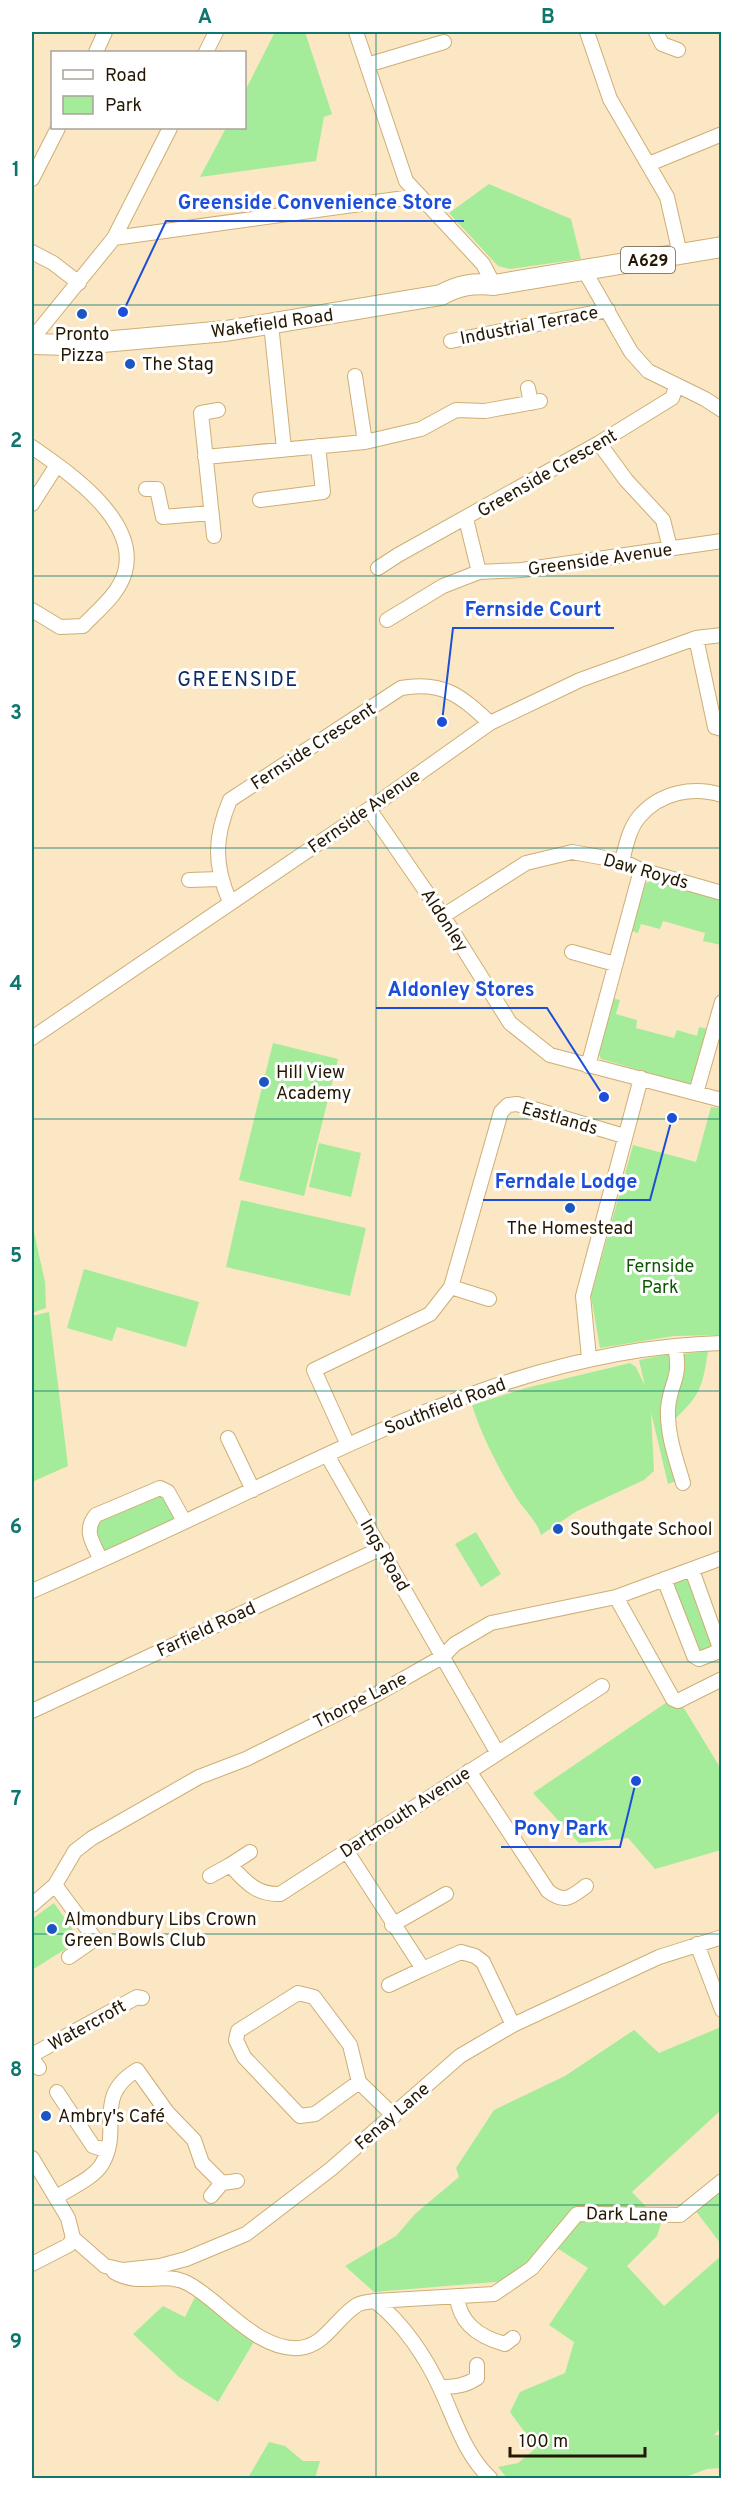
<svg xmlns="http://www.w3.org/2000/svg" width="753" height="2510" viewBox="0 0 753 2510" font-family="Overpass,sans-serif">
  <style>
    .green { fill: #a4ec99 }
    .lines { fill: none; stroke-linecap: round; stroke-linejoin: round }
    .minor-casing { stroke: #ceae74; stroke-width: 16 }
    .highway-casing { stroke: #ceae74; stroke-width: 22 }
    .minor { stroke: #fff; stroke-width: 14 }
    .highway { stroke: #fff; stroke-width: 20 }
    .grid { fill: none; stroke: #0f766e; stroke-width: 1.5; stroke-opacity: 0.55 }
    .poi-dot { fill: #1b57c3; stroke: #fff; stroke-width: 2 }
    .labels { text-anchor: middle; stroke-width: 6; stroke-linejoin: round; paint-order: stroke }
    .shield { fill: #fff; stroke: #665d4e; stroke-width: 1.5 }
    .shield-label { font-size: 16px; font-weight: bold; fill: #251802 }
    .street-label { font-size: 18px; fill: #251802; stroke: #fff }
    .poi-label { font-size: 18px; fill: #251802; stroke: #fff; text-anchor: start }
    .park-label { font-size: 18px; fill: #0a5900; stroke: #fff }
    .neighbourhood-label { font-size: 20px; letter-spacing: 1.5px; fill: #0f2c61; stroke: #fff }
    .leader { fill: none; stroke: #1d4ed8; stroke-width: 2 }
    .callout-dot { fill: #1d4ed8; stroke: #fff; stroke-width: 2 }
    .callout-label { font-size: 20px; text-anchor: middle; font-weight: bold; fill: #1d4ed8; stroke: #fff; stroke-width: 6; stroke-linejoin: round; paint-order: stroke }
    .neatline { fill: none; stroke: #0f766e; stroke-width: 2 }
    .grid-label { font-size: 20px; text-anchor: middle; font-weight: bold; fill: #0f766e }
  </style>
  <rect width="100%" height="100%" fill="#fbe7c4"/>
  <path class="green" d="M275,32h30l27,82 -8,3 -8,44 -116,16 26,-49h18l1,-37z
    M489,184l82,35 10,40 -71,10 -12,-3 -49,-53z
    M654,880l67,18v47l-18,-4 2,-8 -42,-12 -3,8 -19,-5 -3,9 -9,-3 17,-47z
    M611,998l9,2 -4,14 21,6 -1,8 38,10 3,-8 20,6 2,-9 9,2 -14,51 -6,4 -87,-25 -3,-7z
    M273,1043l65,16 -34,137 -65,-16z
    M711,1107l11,1 -1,227 -47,1 -74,12 -9,-52 42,-151 63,17z
    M319,1143l42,10 -10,44 -42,-10z
    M241,1200l125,28 -16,68 -124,-29z
    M32,1223l13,59 1,26 -14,5z
    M84,1269l115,33 -13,45 -69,-20 -5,14 -45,-13z
    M49,1312l19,154 -36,16v-166z
    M708,1351c-6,39 -8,44 -36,71v-12l9,-28 3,-28z
    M670,1354l5,13 -8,27 9,87 -8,3 -17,-72 3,59 -10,9 -67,31 -36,24c-4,-14 -17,-25 -25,-38 -17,-28 -34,-60 -44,-92l54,-17 104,-25 6,4 9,19 -6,-26z
    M160,1488l24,33 -86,39 -9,-37z
    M476,1532l25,42 -20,13 -26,-43z
    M692,1570l27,75 -20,14 -35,-80z
    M667,1702l15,3 39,64v81l-66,19 -27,-31 -49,5 -46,-50z
    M54,1903l26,37 -48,30v-51z
    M721,2027v83l-89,82 19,20 -76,-4 -46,56 -22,17 -133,11 -29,-26 51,-30 20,-23 43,-36 -3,-9 38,-58 71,-34 69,-46 25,23z
    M721,2189v55l-26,-34z
    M579,2218h77l5,5 -4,13 -30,30 37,40 57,-50 1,171 -8,8h7v33l-14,1 -24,9h-176l-9,-11 20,-4 18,-15 -26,-36 10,-20 45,-19 9,-31 -25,-17 39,-57 -31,-20z
    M196,2295l59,45 -37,62 -39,-25 -46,-43 30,-28 22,11z
    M269,2442l16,4 18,15h17l-5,17h-71l5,-2z"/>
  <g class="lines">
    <defs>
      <path id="minor" d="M356,32l50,149 77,83 11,21
        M587,32l23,67 57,98 13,57
        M656,32l6,12 16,6
        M96,52l9,-20
        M206,52l10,-20
        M367,65l77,-23
        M649,164l73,-30
        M32,179l26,-51
        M114,238l305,-42
        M32,252l21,11 26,20
        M584,270l47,82 17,19 57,28 17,11
        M271,324l13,125
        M32,339l82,-101 56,-110
        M451,341l157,-31
        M355,376l10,66
        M528,388l3,15
        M599,443l27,37 37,40 7,28
        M32,447c36,25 107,73 93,125 -6,22 -27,38 -42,54l-23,1 -28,-17
        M205,457l160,-15 56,-13 35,-19 29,1 55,-10
        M146,489h11l6,28 48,-4
        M260,500l63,-8 -5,-46
        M32,504l25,-39
        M466,519l13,53
        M214,536l-13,-123 17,-3
        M378,568l20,-13 201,-112 73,-45 5,-13
        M387,620l56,-34 36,-14 43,-2 200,-29
        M696,638l19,89 7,2
        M369,809l74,107 67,107 40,32 172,45
        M622,861c4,-15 7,-32 17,-44 21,-25 54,-31 83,-22
        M189,880l31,-1
        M230,902c-16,-37 -16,-64 0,-102l171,-112c42,-7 59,7 89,35
        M443,916l83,-53 46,-11 50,9 19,9 81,23
        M572,952l43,12
        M32,1038l337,-229 121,-86 90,-43 116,-42 26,-3
        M588,1066l53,-196
        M696,1093l26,-91
        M451,1287l38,12
        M675,1346c7,34 -5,35 -7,63 -1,26 8,50 15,74
        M589,1358l-6,-62 58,-218
        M228,1438l25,52
        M348,1445l-34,-75 116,-56 21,-27 50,-175 7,-7 9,-1 107,32
        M327,1455l170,297
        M101,1560c-8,-17 -18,-29 -5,-45l64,-27 8,4 16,29
        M664,1579l30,77 5,3 18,-7 2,-7 -27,-75
        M32,1591c76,-33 151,-68 226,-104 147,-70 297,-140 464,-144
        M616,1597l57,102 5,2 44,-22
        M32,1711l350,-163
        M469,1771l79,120c17,13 23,6 38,-5
        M346,1850l77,119 38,-17 14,4 8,6 30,63
        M230,1865l20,-13
        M210,1876l20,-11c15,16 26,30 50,29l322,-208
        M55,1885l40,54 -26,18
        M32,1905l23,-20 20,-34 17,-13 107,-61 47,-18 131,-65 65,-37 13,-13 36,-21 125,-26 106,-39
        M392,1925l54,-31
        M697,1944l25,66
        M389,1985l34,-16
        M32,2055l105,-58 5,1
        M32,2058l7,10
        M359,2082l-44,32 -15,2 -56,-59 -8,-17 2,-9 60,-38 16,4 36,48 9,37 35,34
        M57,2092l36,54 12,4
        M32,2158l36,60 5,20
        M211,2196l11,-13 15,-2
        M57,2197c13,-9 37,-19 45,-33 21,-35 -10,-67 35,-94l30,42 27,28 8,23 20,20
        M73,2238l32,28 18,4 37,-4 26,-7 60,-25 85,-65 129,-113 53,-31 146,-68 63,-20
        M32,2264l37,-19 4,-7
        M114,2272c28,16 50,-2 75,12 33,18 68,67 110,64 26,-2 37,-30 58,-43 5,-3 12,-3 18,-4 28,22 51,56 66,89 14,30 24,65 49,88
        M457,2296c2,27 22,41 48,48l8,-6
        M375,2301l119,-7 38,-26 45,-54 103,1 42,-34
        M440,2387c14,0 25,-1 37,-9v-13"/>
      <path id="highway" d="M32,344l37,1 157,-14 215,-36c18,-10 32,-12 53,-10l228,-38"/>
    </defs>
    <use href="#minor" class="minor-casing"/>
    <use href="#highway" class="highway-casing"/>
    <use href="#minor" class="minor"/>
    <use href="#highway" class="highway"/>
  </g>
  <path class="grid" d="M376,32v2446M32,305h690M32,576h690M32,848h690M32,1119h690M32,1391h690M32,1662h690M32,1934h690M32,2205h690"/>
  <g class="poi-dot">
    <circle cx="82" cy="314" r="6"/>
    <circle cx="130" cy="364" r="6"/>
    <circle cx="264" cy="1082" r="6"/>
    <circle cx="570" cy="1208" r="6"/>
    <circle cx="558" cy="1529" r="6"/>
    <circle cx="52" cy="1929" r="6"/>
    <circle cx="46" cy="2116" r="6"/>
  </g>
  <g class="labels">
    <rect class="shield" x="621" y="247" width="54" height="26" rx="4.5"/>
    <g class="shield-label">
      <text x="648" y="266">A629</text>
    </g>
    <g class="street-label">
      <text transform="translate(272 323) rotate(-8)" y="6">Wakefield Road</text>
      <text transform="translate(529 325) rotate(-11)" y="6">Industrial Terrace</text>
      <text transform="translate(547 473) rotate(-30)" y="6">Greenside Crescent</text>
      <text transform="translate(600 559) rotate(-8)" y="6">Greenside Avenue</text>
      <text transform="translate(313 746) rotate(-33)" y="6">Fernside Crescent</text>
      <text transform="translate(364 811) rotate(-35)" y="6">Fernside Avenue</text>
      <text transform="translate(646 871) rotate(16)" y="6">Daw Royds</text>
      <text transform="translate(445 920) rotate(57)" y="6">Aldonley</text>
      <text transform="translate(560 1118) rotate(16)" y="6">Eastlands</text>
      <text transform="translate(445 1406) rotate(-21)" y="6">Southfield Road</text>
      <text transform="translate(385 1555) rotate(60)" y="6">Ings Road</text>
      <text transform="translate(206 1629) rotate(-25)" y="6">Farfield Road</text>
      <text transform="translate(360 1700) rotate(-27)" y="6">Thorpe Lane</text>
      <text transform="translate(405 1812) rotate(-33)" y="6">Dartmouth Avenue</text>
      <text transform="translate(87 2025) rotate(-29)" y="6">Watercroft</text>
      <text transform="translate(392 2116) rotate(-41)" y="6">Fenay Lane</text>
      <text transform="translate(627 2214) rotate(1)" y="6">Dark Lane</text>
    </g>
    <g class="poi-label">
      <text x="82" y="340" text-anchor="middle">Pronto<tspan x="82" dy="21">Pizza</tspan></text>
      <text x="142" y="370">The Stag</text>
      <text x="276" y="1078">Hill View<tspan x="276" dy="21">Academy</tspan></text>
      <text x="570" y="1234" text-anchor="middle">The Homestead</text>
      <text x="570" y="1535">Southgate School</text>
      <text x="64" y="1925">Almondbury Libs Crown<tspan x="64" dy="21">Green Bowls Club</tspan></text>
      <text x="58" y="2122">Ambry's Café</text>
    </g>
    <g class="park-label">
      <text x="660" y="1272">Fernside<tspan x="660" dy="21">Park</tspan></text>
    </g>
    <g class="neighbourhood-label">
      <text x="238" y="686">GREENSIDE</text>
    </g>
  </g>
  <path class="leader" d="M123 312L166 221H464M442 722L453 628H614M604 1097L547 1008H376M672 1118L650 1200H483M636 1781L620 1847H501"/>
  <g class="callout-dot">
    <circle cx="123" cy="312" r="6"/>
    <circle cx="442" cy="722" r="6"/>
    <circle cx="604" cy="1097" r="6"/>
    <circle cx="672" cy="1118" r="6"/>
    <circle cx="636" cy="1781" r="6"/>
  </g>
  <g class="callout-label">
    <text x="315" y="209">Greenside Convenience Store</text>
    <text x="533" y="616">Fernside Court</text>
    <text x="461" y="996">Aldonley Stores</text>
    <text x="566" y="1188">Ferndale Lodge</text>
    <text x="561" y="1835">Pony Park</text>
  </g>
  <rect width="753" height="2510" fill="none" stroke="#ffffff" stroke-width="66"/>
  <rect x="51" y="51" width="195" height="78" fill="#ffffff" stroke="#a8a39a" stroke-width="1.5"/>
  <rect x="63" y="70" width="30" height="9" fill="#ffffff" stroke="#a8a39a" stroke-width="1.5"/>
  <text x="105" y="81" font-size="18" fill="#251802">Road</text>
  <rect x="63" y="96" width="30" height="18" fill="#a4ec99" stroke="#a8a39a" stroke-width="1.5"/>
  <text x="105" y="111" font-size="18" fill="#251802">Park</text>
  <path d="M510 2447v9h135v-9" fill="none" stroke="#251802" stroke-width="3"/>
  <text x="519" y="2447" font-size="18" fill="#251802" stroke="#ffffff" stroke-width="4.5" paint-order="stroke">100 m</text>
  <rect x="33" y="33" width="687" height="2444" class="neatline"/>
  <g class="grid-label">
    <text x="205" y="23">A</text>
    <text x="548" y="23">B</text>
    <text x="16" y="176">1</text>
    <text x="16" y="447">2</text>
    <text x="16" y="719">3</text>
    <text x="16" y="990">4</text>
    <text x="16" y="1262">5</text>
    <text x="16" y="1533">6</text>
    <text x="16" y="1805">7</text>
    <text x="16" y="2076">8</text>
    <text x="16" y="2348">9</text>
  </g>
</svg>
